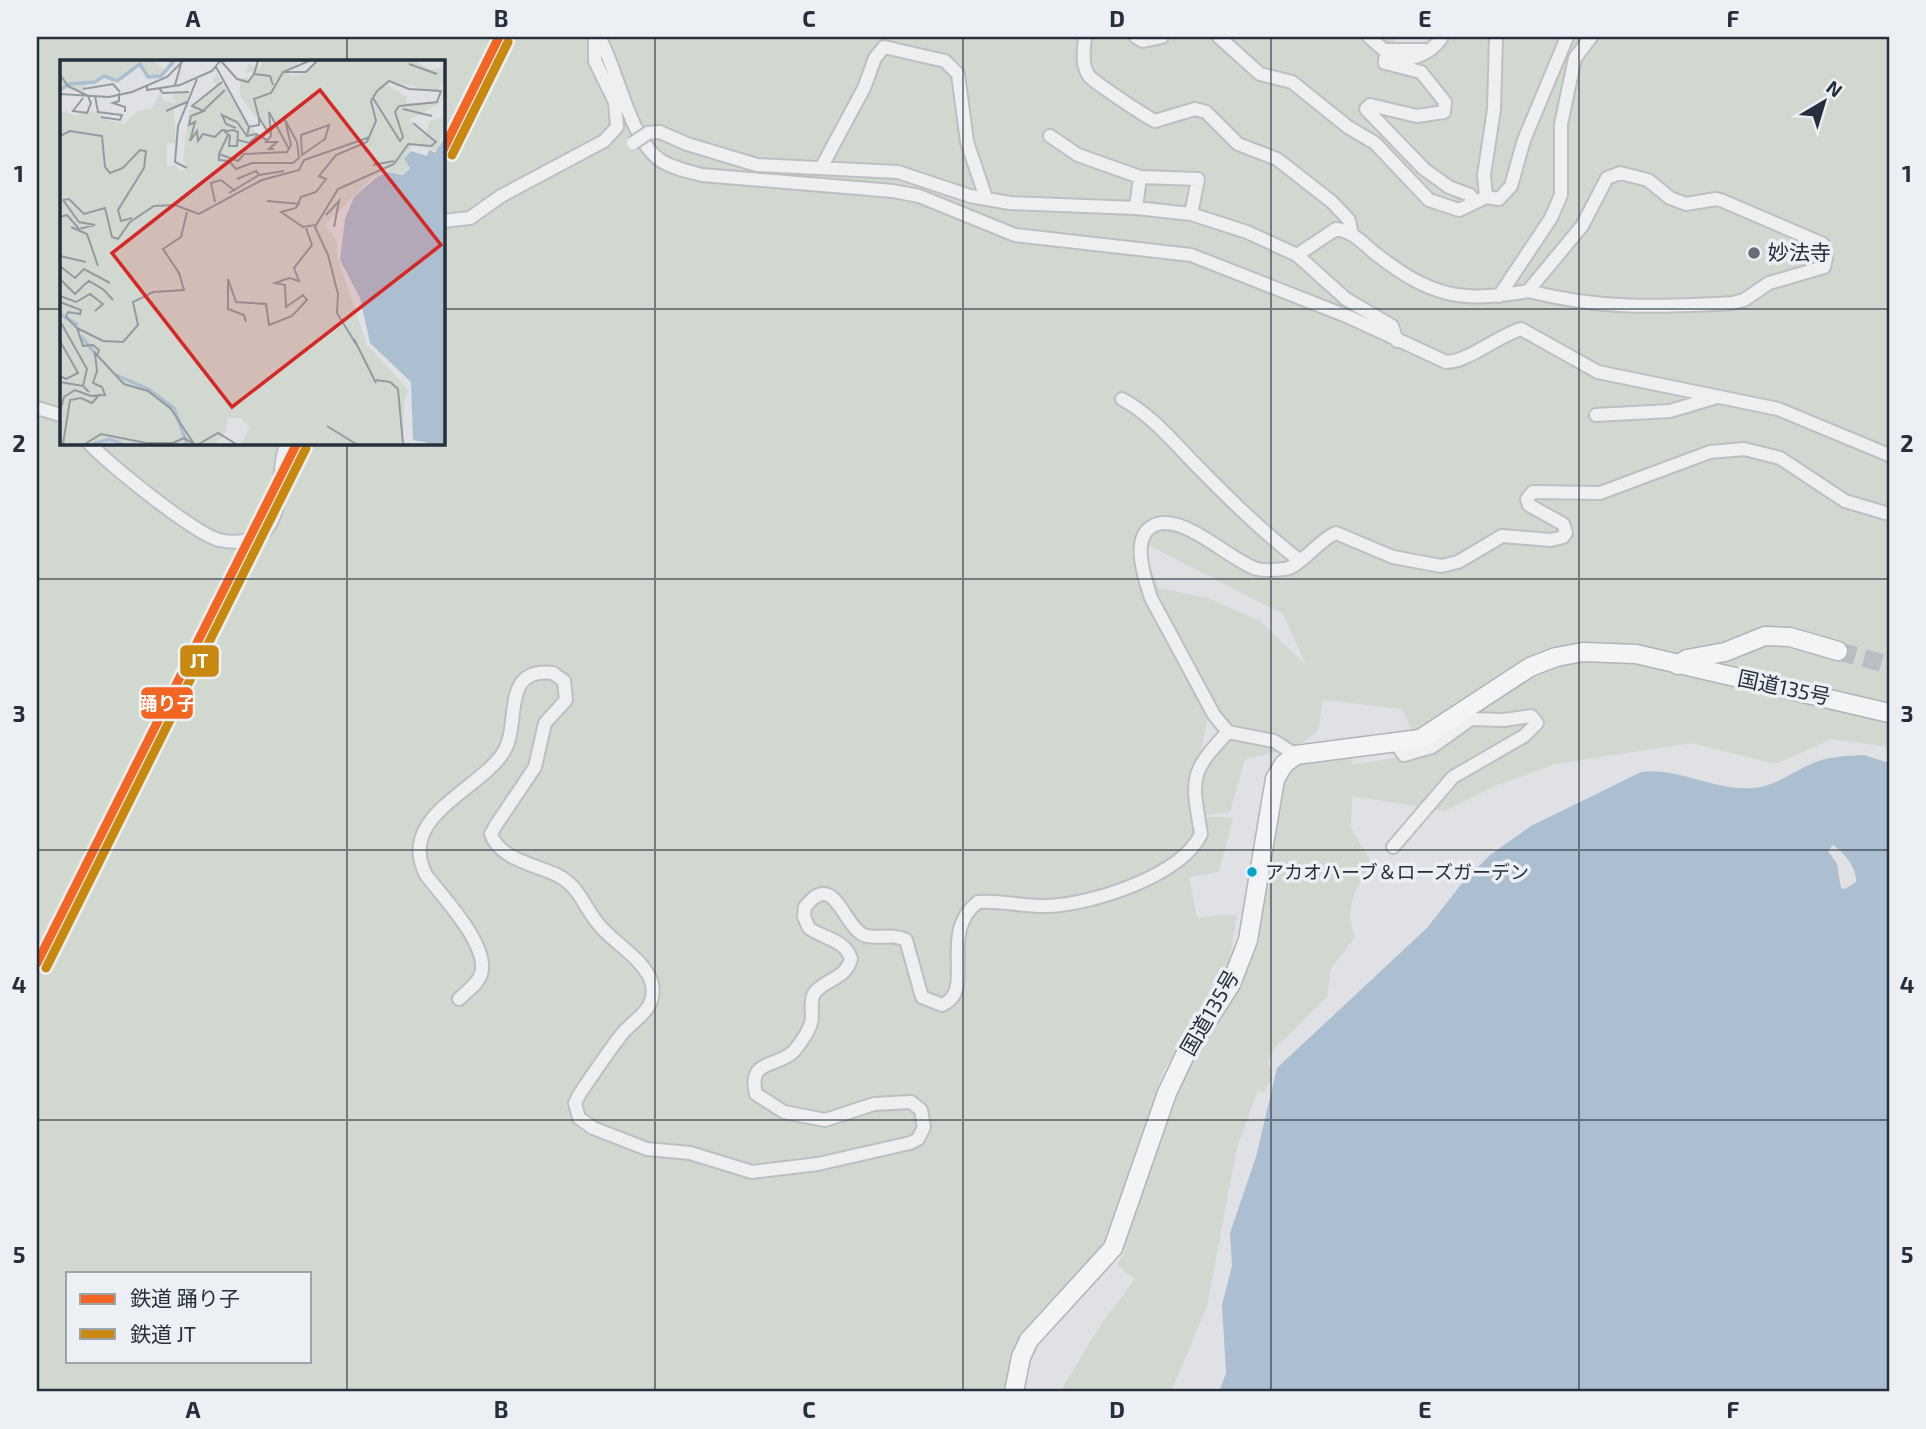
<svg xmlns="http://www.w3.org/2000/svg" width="1926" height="1429" viewBox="0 0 1926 1429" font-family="'Exo 2','Noto Sans JP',sans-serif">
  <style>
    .green { fill: #d0d8cf; fill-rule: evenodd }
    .water { fill: #acbfd0; fill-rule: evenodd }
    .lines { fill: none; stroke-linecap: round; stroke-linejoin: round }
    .highway-tunnel { stroke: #babdc3; stroke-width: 18; stroke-dasharray: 18 9; stroke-linecap: butt }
    .minor-casing { stroke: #bdbfc2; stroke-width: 16 }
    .highway-casing { stroke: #b1b4b9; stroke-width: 21 }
    .minor { stroke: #eeeff1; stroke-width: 12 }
    .highway { stroke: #f3f4f5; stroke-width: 18 }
    .minor-bridge-casing { stroke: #bdbfc2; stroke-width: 16; stroke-linecap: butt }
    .minor-bridge { stroke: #eeeff1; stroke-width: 12 }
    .rail-1-casing { stroke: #ecf0f4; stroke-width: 14 }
    .rail-2-casing { stroke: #ecf0f4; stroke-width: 14 }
    .rail-1 { stroke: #f26522; stroke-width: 9 }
    .rail-2 { stroke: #c9880f; stroke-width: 9 }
    .grid { fill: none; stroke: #262f3d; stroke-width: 2; stroke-opacity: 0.55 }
    .poi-dot { fill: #676d77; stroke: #ecf0f4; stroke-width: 2.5 }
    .bus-dot { fill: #02a3c7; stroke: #ecf0f4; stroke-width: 2.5 }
    .labels { text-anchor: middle; stroke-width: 7; stroke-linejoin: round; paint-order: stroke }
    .bus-label { font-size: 19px; fill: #262f3d; stroke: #ecf0f4; text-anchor: start }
    .poi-label { font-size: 21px; fill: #262f3d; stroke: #ecf0f4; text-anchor: start }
    .street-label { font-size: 21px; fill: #262f3d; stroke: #ecf0f4 }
    .inset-river { fill: none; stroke: #acbfd0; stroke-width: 3.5 }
    .inset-road { fill: none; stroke: #959aa1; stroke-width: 2 }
    .view { fill: #d62828; fill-opacity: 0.15; stroke: #d62828; stroke-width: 3.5 }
    .inset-edge { fill: none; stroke: #262f3d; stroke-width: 3.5 }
    .line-badge { stroke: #ecf0f4; stroke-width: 2.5 }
    .badge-label { font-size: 19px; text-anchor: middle; font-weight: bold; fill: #fff }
    .neatline { fill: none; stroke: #262f3d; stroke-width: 2.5 }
    .grid-label { font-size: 23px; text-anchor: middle; font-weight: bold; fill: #262f3d }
  </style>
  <rect width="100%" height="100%" fill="#dfe1e4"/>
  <path class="green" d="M37,37h1356l3,8 10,3 25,-6 1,-5h457v710l-57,-8 -56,25 -85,-21 -135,21 -59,21 -52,26 -93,-15 -1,32 22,37c-19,21 -29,45 -18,72l-24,31 -4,29 -55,54 -4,10 4,18 -8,13 -6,-2 -21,57 -30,159 -36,86h-111l40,-66 35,-47 -18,-14 7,-14 36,-137 88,-174 29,-133 17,-59 -49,11 -15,53 -29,4 32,2 -14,54 -30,5 8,41 27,-4 13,2 -10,59 -64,96 -60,191 -75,76 -19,54h-972zM61,61h382v382h-382zM1138,540l145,74 23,51 -46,-44 -52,-23 -49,-10zM1177,629l45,96 -29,63 17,-81zM1323,700l79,9 20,44 -70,12 -1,-11 -55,-7 22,-16zM68,1273h242v88h-242z"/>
  <path class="water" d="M1864,755l25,8v629h-670l7,-19 -4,-68 10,-39 -2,-33 26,-76 21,-89 150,-140 36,-46 27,-27 41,-29 110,-54c37,-5 73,19 111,16 23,-1 43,-18 64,-26 15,-6 32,-6 48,-7zM1833,845c11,8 24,22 23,37l-11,7 -4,-1 -4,-24 -9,-13z"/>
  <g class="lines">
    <path class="highway-tunnel" d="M1838,651l51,14"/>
    <defs>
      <path id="minor" d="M599,37c19,33 30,101 61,123 12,8 27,11 42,15l191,16 26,5 96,39 176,20 158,62 97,45c22,0 51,-26 75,-33l77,43 180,37 111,46
        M1085,37c-1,12 -4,28 4,39 6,7 56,40 66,45l40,-12 11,3 32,32 39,15 55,43 17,18 2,11
        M1136,37l7,4 19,-4
        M1219,37l41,37 32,8 56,45 27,16 54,57 30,10 27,-13 13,2 12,-13 13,-46 43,-103
        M1369,37l15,13h41
        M1442,37c-13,20 -33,24 -57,22v4l36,9 24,30 -1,10 -27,4 -47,-11 -4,4 58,60 25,18 21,8 5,7
        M648,133l12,-1 27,12 70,21 141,7 72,24 40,7 126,5 55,6 56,18 50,23 49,44 46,27 5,15
        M1050,136l28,19 62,22 58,2 -7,35
        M821,168l43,-80 11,-30 9,-11 61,14 13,13 9,68 19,56
        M1620,173l28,7 22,18 16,6 30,-5 7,2 100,43 3,14 -2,9 -55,16 -25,17 -12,3c-77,4 -128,7 -204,-12l54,-65 25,-48z
        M1486,197l-2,-22 10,-66 2,-72
        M1136,208l4,-31
        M443,221l27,-3 31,-22 103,-55 13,-14 -2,-25 -20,-41v-24
        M1297,255l39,-26c19,3 26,14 40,25 55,43 85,49 152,37
        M1499,296l52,-78 10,-23v-71l14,-66 16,-21
        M1122,399c31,17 52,44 77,69 32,33 64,64 100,92
        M37,408l24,7
        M1596,415l74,-4 47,-14
        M89,443c21,22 103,89 130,97 17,4 38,2 49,-13 17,-23 8,-58 19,-84
        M1296,755l-22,-14 -46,-9 -14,-17 -63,-117c-6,-19 -20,-58 0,-71 28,-19 79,34 106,42 8,2 19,1 27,0 14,0 36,-30 52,-36l57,24 48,9 17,-4 44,-26 49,4 12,-3 3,-4 -3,-9 -34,-19 -2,-6 6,-7 67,1 110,-41 34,-3 36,9 65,43 44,13
        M1393,847l60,-70 71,-41 13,-13 -6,-7 -27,4 -33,-1 -39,28 -28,8 -8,-11
        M459,999c8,-8 19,-15 22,-25 9,-28 -39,-78 -55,-99 -30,-58 52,-84 77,-122 19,-29 -4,-86 50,-80l11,8 2,19 -21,23 -10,44 -39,58 -5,9c8,25 45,31 66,41 24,12 27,34 44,52 15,17 37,29 48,49 5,9 5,22 -1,31 -6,10 -18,17 -26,27 -15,19 -29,40 -43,61l-4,8 4,15 14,10 54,21 43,4 62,19 66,-8 92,-21 8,-4 6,-12 -3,-17 -10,-8 -37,2 -49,16 -41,-8 -28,-18c-9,-35 21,-26 38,-43 6,-7 15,-20 17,-28 3,-10 -3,-23 5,-32 13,-13 29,-12 35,-32 -6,-20 -27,-20 -42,-31l-5,-11 1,-10c31,-40 38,24 62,29 14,3 24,-3 39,4l16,57 20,8c35,-14 -5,-72 36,-103 23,-2 47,5 70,4 45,-2 133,-30 153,-72 -9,-55 -13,-60 27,-102"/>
      <path id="highway" d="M1678,665l9,-6 38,-7 40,-16 25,1 48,14
        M1014,1392l7,-35 8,-17 84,-92 54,-155 17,-36 47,-73 17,-44 27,-161 9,-15 12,-9 124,-16 110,-72 26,-10 27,-5 53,2 253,59"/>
    </defs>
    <use href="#minor" class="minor-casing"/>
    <use href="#highway" class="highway-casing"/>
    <use href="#minor" class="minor"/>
    <use href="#highway" class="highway"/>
    <defs>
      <path id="minor-bridge" d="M633,143l15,-10"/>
    </defs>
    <use href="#minor-bridge" class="minor-bridge-casing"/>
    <use href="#minor-bridge" class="minor-bridge"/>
    <defs>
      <path id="rail-1" d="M443,150l56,-113
        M37,963l260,-520"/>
      <path id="rail-2" d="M452,155l56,-113
        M46,968l260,-520"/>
    </defs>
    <use href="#rail-1" class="rail-1-casing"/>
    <use href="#rail-2" class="rail-2-casing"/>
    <use href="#rail-1" class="rail-1"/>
    <use href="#rail-2" class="rail-2"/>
  </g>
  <path class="grid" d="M347,37v24M655,37v1355M963,37v1355M1271,37v1355M1579,37v1355M37,309h24M443,309h1446M347,443v949M37,579h1852M37,850h1852M37,1120h1852"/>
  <circle class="poi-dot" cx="1754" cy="253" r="7"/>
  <circle class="bus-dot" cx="1252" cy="872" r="6"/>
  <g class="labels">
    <g class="bus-label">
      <text x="1265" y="879">アカオハーブ＆ローズガーデン</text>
    </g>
    <g class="poi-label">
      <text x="1768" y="260">妙法寺</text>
    </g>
    <g class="street-label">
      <text transform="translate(1784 688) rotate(12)" y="7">国道135号</text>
      <text transform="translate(1210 1013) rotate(-60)" y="7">国道135号</text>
    </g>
  </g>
  <g transform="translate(60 60)">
    <rect width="385" height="385" fill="#dfe1e4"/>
    <path d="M0,1h92l11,7 -2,6 -11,3 -12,-11 -24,16 -4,-5 -22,4 -5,11 -23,-5zM203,1h33l2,3 -13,9 8,3 13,-4 11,-11h98l14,8 16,-1v13l-10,11 -44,-11 -4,4 20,12 -1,6h33l6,-15 -4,15 -32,17 13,13 16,6 -11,-6 2,-12 16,-4 -7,34 -25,-6 -9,14 6,6 -6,9 -19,-3 -13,7 -47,47 12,15 1,19 29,86 42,45 -5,11 -1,43h-163l10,-15 -9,-11h-13l-4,18 -10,8h-154v-333l18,5 2,-5 18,1 7,7 19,5 12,-12 16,-4 9,-17 1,8 10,4 4,-1 -3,-7 16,-5 -2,12 -13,5 2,36h-9v24l8,-2 6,6 7,-2 -5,-9 6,-49 28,-25 -5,-7 5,-4 31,51 19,14 3,-4 -30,-40v-16l5,-3 5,4 4,-10 -9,2 4,-9 10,5z" fill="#d0d8cf"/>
    <path d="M385,77v307h-11l-21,-4 -2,-58 -41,-39 -10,-45 -20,-38 5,-41 9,-22 23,-20 11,-5 15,3 7,-7 -6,-9 7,-8 16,5 2,-6 6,3z" fill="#acbfd0"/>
    <path class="inset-river" d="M0,30l9,-6 26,-2 9,-6 13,5 23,-17 8,13 13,-1 13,-15M0,254l18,11M21,276l16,20M56,315l32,14 26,19 13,36M33,384l17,-5 12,5"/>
    <path class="inset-road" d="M161,1l16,18 11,3 6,-8M198,1l-4,13 16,2 3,9M349,4l28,10M156,7l33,60 10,-2v-7l9,14M224,12h22l11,-11M1,16l7,10 20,10 3,7 -4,10 -14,-2 10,-13M162,22l-30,24 12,5 -13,5 -2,9 6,-3 -5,19 7,-10 1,10 5,-7 12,3 7,-7h1l5,1 5,-1 5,2 -1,14h-8l1,-10 -7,-6M87,25v5l33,-5 32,-14 8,-10M115,25l6,-21M99,28l4,5 26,-1M23,29l30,-5 7,8M59,33v8l-6,2 12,4v5M0,34l49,3 23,-5 35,-15 16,-16M35,36l3,16 24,3 -2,5 -19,-3M313,38l27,43 3,-4 -8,-25 4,-6M343,49l29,7M144,50l21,-20M106,51l21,-9M199,58l-5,-19 17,-6 12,-21 26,-11M269,65l-4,14 -23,16 -1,-20zM189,67l-2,9 9,-2 11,6M176,68l-10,-4 -4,-9 15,7 10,14M0,76l10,-5 32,5 3,31 5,6 13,-5 17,-18 6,1 -2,17 -26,42 3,11 11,-3M178,80l11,3 8,-7M348,84l23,2 5,-4 -23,-19M214,89h-5l8,-7h-11l5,-6 -2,-24 20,37M159,94l19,7 6,-7 43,-2 4,-7 -6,-25 12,22 2,16M159,94v6l10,1 7,8 16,-6h41l7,-6M159,94l9,-19M313,105l21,-4M127,108l-12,-6 3,-36 19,-47M177,119l19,-8 3,4M169,133l30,-18 25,-4M3,140l6,-1 15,15 21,-6 7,29 6,2 12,-17 24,-16 21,-1 24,9 63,-34 37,-10 5,-10 66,-23M207,141l33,3M155,142l-4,-19 10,-3 14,11M266,155l13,-14 -5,26M0,157l7,-2 12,14 16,-4 -16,-3 -16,-22M255,165l-12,2 -22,-15 15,-4 5,-11 15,-5 10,-13 -7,-3 17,-21 31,-13 9,-21 -5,-20 6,-10 12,-10 20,8 32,2 -4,11 -38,4M11,167l16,7 11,32M0,196l26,6M0,206l15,12 9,-9 26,14M0,219l15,15 10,-10M25,224l4,-3 15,9 9,10M0,236l16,6 14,-8 13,10 -8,7M0,242l21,8 -1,4 -12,-2 -2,5 11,11 6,18 10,-1 6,5 -2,6M0,261l27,48 -4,17M186,262l-2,-7 -16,-6v-30l8,23 30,2 3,21 23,-9 15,-16 -4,-5 -17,12 -1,-22 -10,-2 14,-5 10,3 -5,-13 18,-23 -6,-17M17,268l26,13 20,1 15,-17 -5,-23 20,-10 31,-2 -5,-17 -16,-24 18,-12 6,-25M294,279l22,44M0,281l18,32 -12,6 -6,-3M296,284l-19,-31 1,-19 -10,-39 -13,-28 23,-38 56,-25 15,-21M316,320l14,2 8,7 5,55M0,322l23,4 6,6M0,351l4,-14 11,-7 16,6 14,-1 -3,-8 -9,-4 4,-12 -2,-18 29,31 24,7 23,18 23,35M267,366l29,18M3,384l7,-44 11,-2 11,5 8,-9M25,384l16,-10 45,9h27l11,-5 8,5M139,384l19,-11 18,11"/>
    <path class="view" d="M260,30l121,155 -209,162 -120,-154z"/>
    <rect width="385" height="385" class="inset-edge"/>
  </g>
  <g class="line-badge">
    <rect x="179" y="644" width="41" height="34" rx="7" fill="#c9880f"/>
    <rect x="140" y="686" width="54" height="34" rx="7" fill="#f26522"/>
  </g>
  <g class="badge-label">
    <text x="199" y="668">JT</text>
    <text x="167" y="710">踊り子</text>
  </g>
  <rect width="1926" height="1429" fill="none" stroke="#ecf0f4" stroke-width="77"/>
  <rect x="66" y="1272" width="245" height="91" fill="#ecf0f4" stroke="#9da3ab" stroke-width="2"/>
  <rect x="80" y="1294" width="35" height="10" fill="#f26522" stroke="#9da3ab" stroke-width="2"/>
  <text x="130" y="1306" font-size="21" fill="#262f3d">鉄道 踊り子</text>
  <rect x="80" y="1329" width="35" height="10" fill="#c9880f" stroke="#9da3ab" stroke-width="2"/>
  <text x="130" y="1342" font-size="21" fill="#262f3d">鉄道 JT</text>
  <g transform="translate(1824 102) rotate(38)" stroke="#ecf0f4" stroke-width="5" paint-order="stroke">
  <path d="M0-5L12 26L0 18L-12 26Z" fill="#262f3d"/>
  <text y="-10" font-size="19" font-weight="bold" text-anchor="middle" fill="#262f3d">N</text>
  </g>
  <rect x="38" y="38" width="1850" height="1352" class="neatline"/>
  <g class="grid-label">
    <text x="193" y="27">A</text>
    <text x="501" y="27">B</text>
    <text x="809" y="27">C</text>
    <text x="1117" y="27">D</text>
    <text x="1425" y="27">E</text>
    <text x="1733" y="27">F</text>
    <text x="19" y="182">1</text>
    <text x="1907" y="182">1</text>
    <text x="19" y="452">2</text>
    <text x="1907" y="452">2</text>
    <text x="19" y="722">3</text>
    <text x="1907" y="722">3</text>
    <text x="19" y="993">4</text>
    <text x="1907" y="993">4</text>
    <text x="19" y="1263">5</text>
    <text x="1907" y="1263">5</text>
    <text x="193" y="1418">A</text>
    <text x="501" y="1418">B</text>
    <text x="809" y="1418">C</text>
    <text x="1117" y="1418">D</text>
    <text x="1425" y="1418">E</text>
    <text x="1733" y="1418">F</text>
  </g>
</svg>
